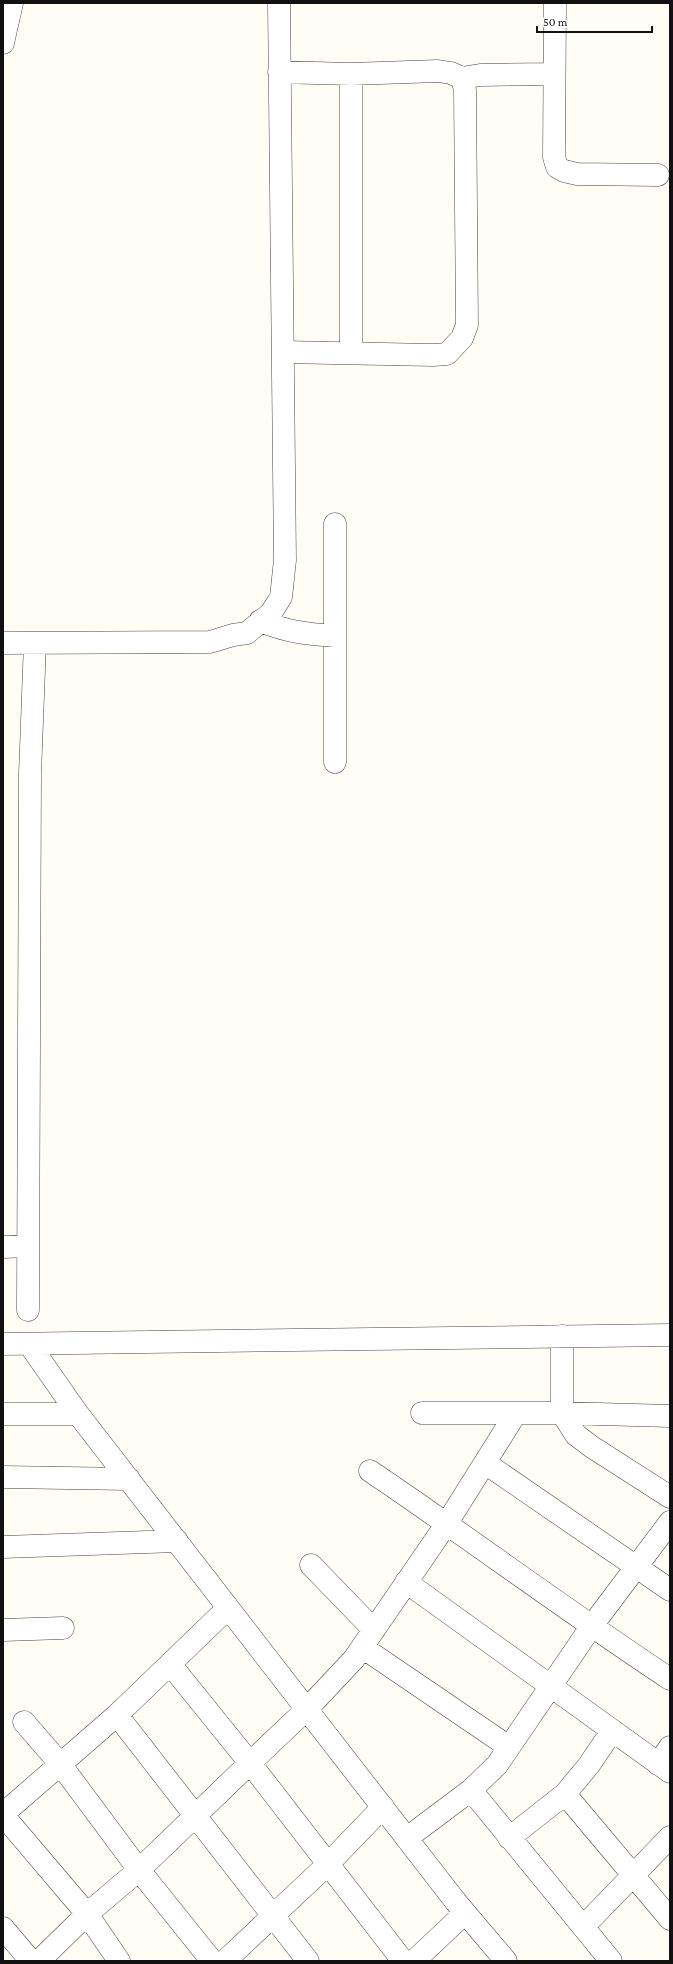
<svg xmlns="http://www.w3.org/2000/svg" width="673" height="1964" viewBox="0 0 673 1964" font-family="'Crimson Pro',serif">
  <style>
    .lines { fill: none; stroke-linecap: round; stroke-linejoin: round }
    .minor-casing { stroke: #444; stroke-width: 23 }
    .minor { stroke: #fff; stroke-width: 22 }
  </style>
  <rect width="100%" height="100%" fill="#fffdf5"/>
  <g class="lines">
    <defs>
      <path id="minor" d="M555,3l-1,154 3,10 7,4 13,3 81,1
        M3,43l9,-40
        M279,72l72,2 87,-3 13,2 11,5 3,12 2,235 -5,13 -15,16 -14,1 -150,-3
        M462,78l18,-3 74,-1
        M351,353v-279
        M260,621c28,11 46,13 75,15
        M3,643l207,-1 23,-7 14,-2 24,-20 10,-16 4,-37 -6,-557
        M335,762v-238
        M3,1247l25,-1
        M28,1310l2,-536 5,-131
        M3,1344l667,-9
        M29,1344l49,70 378,488 50,59
        M422,1413h94
        M3,1414h75
        M670,1416l-108,-3 14,22 16,12 78,50
        M485,1463l185,127
        M370,1471c101,68 198,141 300,208
        M3,1477l126,2
        M3,1547l174,-6
        M311,1565l63,65
        M406,1582l264,190
        M3,1630l60,-2
        M362,1647l147,100
        M170,1664l80,99 153,198
        M117,1715l191,246
        M24,1722l37,43 78,105 73,91
        M658,1764l12,-17
        M471,1790l140,171
        M565,1794l105,125
        M3,1814l114,-99 111,-107
        M3,1815l84,99 32,47
        M407,1838l64,-48 26,-25 94,-138 79,-105
        M509,1838l56,-44 24,-29 23,-34
        M583,1927l87,-90
        M3,1928l28,33
        M39,1961l48,-47 52,-44 111,-107 57,-54 47,-50 93,-136 69,-110h46v-77
        M225,1961l103,-97 55,-57
        M414,1961l51,-48"/>
    </defs>
    <use href="#minor" class="minor-casing"/>
    <use href="#minor" class="minor"/>
  </g>
  <rect width="673" height="1964" fill="none" stroke="#111111" stroke-width="8"/>
  <path d="M537 26v6h115v-6" fill="none" stroke="#111111" stroke-width="2"/>
  <text x="543" y="26" font-size="12" fill="#111111" stroke="#ffffff" stroke-width="3" paint-order="stroke">50 m</text>
</svg>
